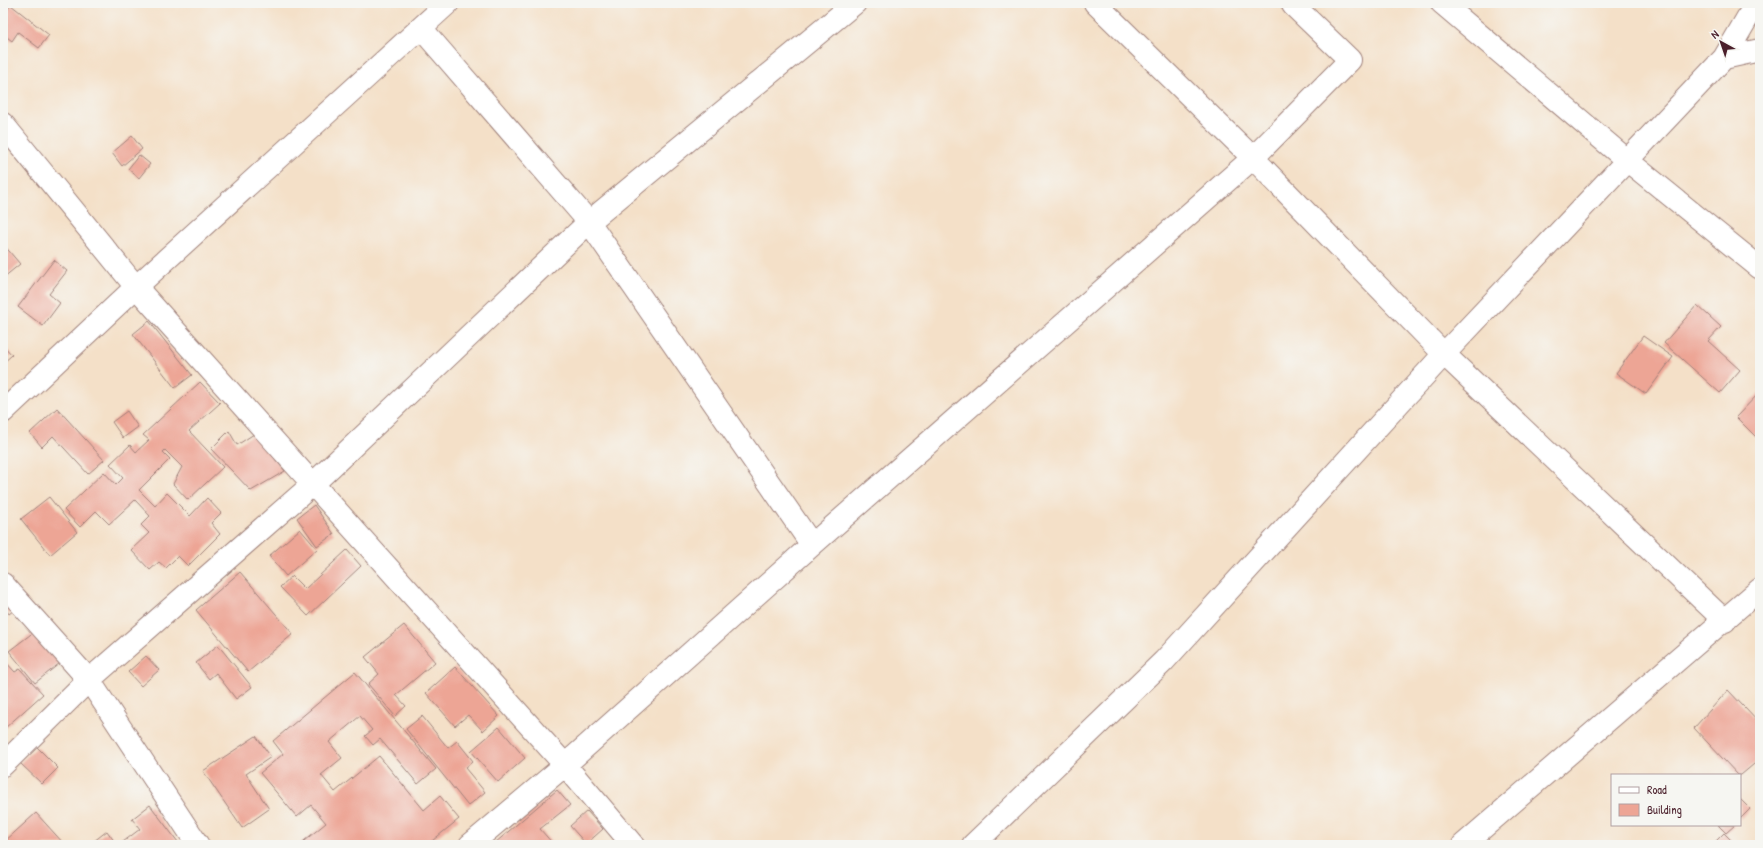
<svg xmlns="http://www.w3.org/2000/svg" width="1763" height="848" viewBox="0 0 1763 848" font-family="'Patrick Hand',sans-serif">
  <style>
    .building { fill: #eda595 }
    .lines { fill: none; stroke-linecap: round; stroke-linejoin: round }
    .minor-casing { stroke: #9f807a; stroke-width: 24 }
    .minor { stroke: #fff; stroke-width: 22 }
  </style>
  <rect width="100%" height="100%" fill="#f6f6f2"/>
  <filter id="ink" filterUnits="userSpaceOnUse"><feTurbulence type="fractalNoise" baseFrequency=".025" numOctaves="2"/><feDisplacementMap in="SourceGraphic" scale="8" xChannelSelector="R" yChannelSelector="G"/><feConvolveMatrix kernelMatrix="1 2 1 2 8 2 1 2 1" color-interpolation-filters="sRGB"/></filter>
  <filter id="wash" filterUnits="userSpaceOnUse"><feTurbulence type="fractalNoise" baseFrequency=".012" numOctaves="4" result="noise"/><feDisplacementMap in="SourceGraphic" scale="16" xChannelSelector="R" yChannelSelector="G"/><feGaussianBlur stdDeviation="0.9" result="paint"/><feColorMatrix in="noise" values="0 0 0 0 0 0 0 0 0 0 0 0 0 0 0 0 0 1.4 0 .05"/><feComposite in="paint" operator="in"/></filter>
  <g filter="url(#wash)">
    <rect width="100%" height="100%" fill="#f4e0c8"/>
    <g id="blocks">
      <path class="building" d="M11,5l38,30 -10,13 -21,-16 -6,9 -9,-7v-20z
        M132,136l10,13 -20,17 -10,-13z
        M139,155l11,9 -11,14 -11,-9z
        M3,244l17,20 -17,14z
        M54,260l13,11 -18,23 11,9 -17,23 -25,-19z
        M1697,305l24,22 -13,14 32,29 -20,23 -56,-50z
        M149,321l43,54 -17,13 -42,-54z
        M1643,336l30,21 -27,37 -30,-21z
        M3,345l9,10 -9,8z
        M200,382l20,21 -31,28 34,36 -35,33 -15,-16 9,-17 -17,-17 -2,2 7,7 -31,31 16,16 12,-13 23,23 17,-18 14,15 -10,10 9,11 -32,32 -10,-10 -12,12 -7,-6 -9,8 -19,-20 18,-17 -8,-8 9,-9 -15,-16 -26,24 -13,-13 -16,16 -16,-17 40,-38 12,13 7,-7 -13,-14 20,-19 6,7 13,-12 -6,-5z
        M1760,392v49l-24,-24z
        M57,408l47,52 -16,14 -35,-38 -11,11 -12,-14z
        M127,411l11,16 -15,11 -11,-16z
        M229,431l8,14 17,-11 31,37 -34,20 -40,-42z
        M49,497l28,35 -27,23 -29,-36z
        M314,505l20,29 -17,12 -20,-28z
        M300,529l17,20 -31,27 -17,-20z
        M347,550l14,16 -53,50 -28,-29 12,-11 13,13z
        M240,572l53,62 -45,38 -52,-62z
        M3,592l20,11 -14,11 -6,-8z
        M404,625l31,37 -39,33 10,11 -11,10 -27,-32 11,-10 -14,-17z
        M39,628l26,31 -30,24 -26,-32z
        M218,645l34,42 -16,12 -20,-26 -7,6 -13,-16z
        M146,656l13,14 -18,16 -13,-14z
        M3,659l12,13 5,-3 23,25 -38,34 -2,-2z
        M455,667l44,49 -16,15 -15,-16 -13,11 -29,-33z
        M355,672l81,97 -18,15 -38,-45 -7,6 -8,-9 7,-6 -12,-14 -31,26 13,16 -21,17 14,17 44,-36 45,54 16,-14 19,23 -32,26h-128l27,-22 -15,-18 -14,12 -37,-44 23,-19 -10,-13z
        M1728,690l32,34v35l-19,16h-3l-44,-47z
        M422,716l26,32 9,-7 16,20 -8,7 20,24 -17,14 -62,-77z
        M499,727l26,31 -27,24 -27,-31z
        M256,736l15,21 -25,17 23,35 -27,19 -39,-57z
        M37,747l21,21 -16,16 -22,-21z
        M557,790l13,15 -30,24 14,16h-57l-2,-2z
        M1740,799l10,10 -10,10z
        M150,805l28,37 -4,3h-55l21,-16 -8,-10z
        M587,811l16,18 -17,15 -16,-18z
        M36,813l29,32h-58l-3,-3z
        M1718,825h17l-9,8z
        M107,831l10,14h-28z
        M1724,833l12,12h-24z"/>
    </g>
  </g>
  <g filter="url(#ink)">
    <use href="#blocks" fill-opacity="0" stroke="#9f807a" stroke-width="1"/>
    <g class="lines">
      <defs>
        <path id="minor" d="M1095,3l158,155 191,196 281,267
          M1442,3l186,158 132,107
          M421,28l168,194 223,323
          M1724,58l36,-8
          M3,124l133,163 429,478 68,80
          M3,412l133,-125 312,-284
          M3,584l86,96 109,165
          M3,765l86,-85 224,-196 276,-262 266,-219
          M470,845l95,-80 247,-220 441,-387 97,-98 -57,-55 1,-2
          M973,845l191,-184 280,-307 280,-296 32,-55
          M1463,845l297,-256"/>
      </defs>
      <use href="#minor" class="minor-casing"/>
      <use href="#minor" class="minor"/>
    </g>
  </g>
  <rect width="1763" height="848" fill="none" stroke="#f6f6f2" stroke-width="16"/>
  <rect x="1611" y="774" width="130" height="52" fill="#f6f6f2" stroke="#b1a0a2"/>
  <rect x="1619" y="787" width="20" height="6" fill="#ffffff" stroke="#b1a0a2"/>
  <text x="1647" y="794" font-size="12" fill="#4a1f2b">Road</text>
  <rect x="1619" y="804" width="20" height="12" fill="#eda595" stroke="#b1a0a2"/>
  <text x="1647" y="814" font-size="12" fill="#4a1f2b">Building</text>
  <g transform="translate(1721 42) rotate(320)" stroke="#f6f6f2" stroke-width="3" paint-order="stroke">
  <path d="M0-3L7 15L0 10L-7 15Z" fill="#4a1f2b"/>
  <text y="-6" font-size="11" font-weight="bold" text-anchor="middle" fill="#4a1f2b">N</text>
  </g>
</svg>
